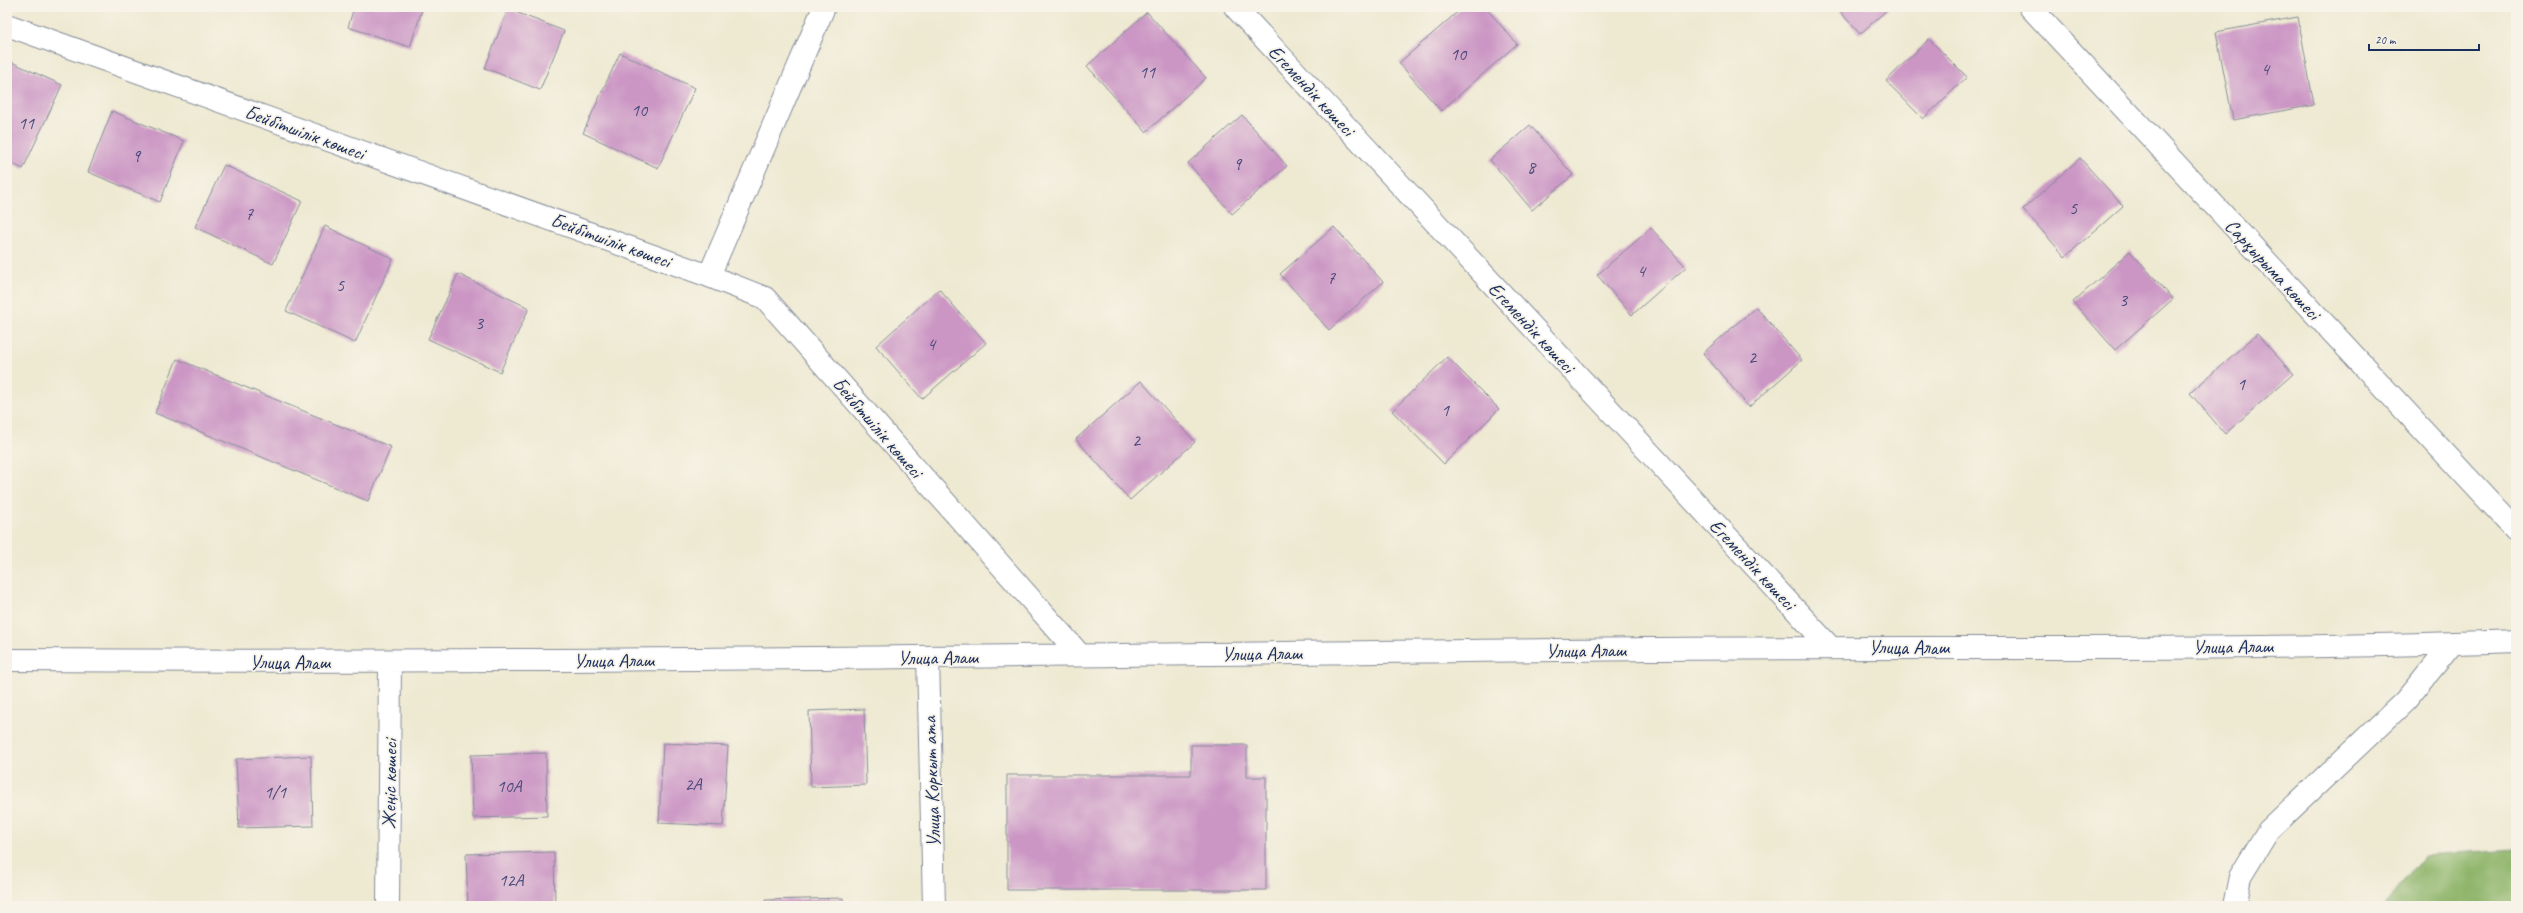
<svg xmlns="http://www.w3.org/2000/svg" width="2523" height="913" viewBox="0 0 2523 913" font-family="Caveat,sans-serif">
  <style>
    .forest { fill: #8fb56a; stroke: #557264 }
    .building { fill: #cb95c4 }
    .lines { fill: none; stroke-linecap: round; stroke-linejoin: round }
    .minor-casing { stroke: #848c98; stroke-width: 24 }
    .minor { stroke: #fff; stroke-width: 22 }
    .labels { text-anchor: middle; stroke-width: 3.5; stroke-linejoin: round; paint-order: stroke }
    .number-label { font-size: 18px; fill: #474878 }
    .street-label { font-size: 20px; fill: #1b2f5e; stroke: #f7f3e8 }
  </style>
  <rect width="100%" height="100%" fill="#f7f3e8"/>
  <filter id="ink" filterUnits="userSpaceOnUse"><feTurbulence type="fractalNoise" baseFrequency=".025" numOctaves="2"/><feDisplacementMap in="SourceGraphic" scale="8" xChannelSelector="R" yChannelSelector="G"/><feConvolveMatrix kernelMatrix="1 2 1 2 8 2 1 2 1" color-interpolation-filters="sRGB"/></filter>
  <filter id="wash" filterUnits="userSpaceOnUse"><feTurbulence type="fractalNoise" baseFrequency=".012" numOctaves="4" result="noise"/><feDisplacementMap in="SourceGraphic" scale="16" xChannelSelector="R" yChannelSelector="G"/><feGaussianBlur stdDeviation="0.9" result="paint"/><feColorMatrix in="noise" values="0 0 0 0 0 0 0 0 0 0 0 0 0 0 0 0 0 1.4 0 .05"/><feComposite in="paint" operator="in"/></filter>
  <g filter="url(#wash)">
    <rect width="100%" height="100%" fill="#eee9d1"/>
    <path class="forest" d="M2516,849v57h-132l40,-51z"/>
    <g id="blocks">
      <path class="building" d="M354,7h69l-13,40 -62,-20z
        M1463,7h22l32,37 -76,67 -42,-48z
        M1836,7h54l-30,27z
        M508,9l56,22 -24,59 -55,-22z
        M1147,12l59,66 -60,54 -59,-66z
        M2298,17l16,88 -81,15 -17,-88z
        M1929,39l38,38 -44,42 -37,-38z
        M620,53l75,35 -37,80 -75,-35z
        M7,60l55,25 -39,84 -16,-8z
        M112,111l72,30 -24,61 -72,-30z
        M1242,115l45,51 -55,48 -44,-51z
        M1530,125l43,50 -41,35 -42,-50z
        M2080,158l43,48 -58,51 -42,-48z
        M224,165l78,36 -29,63 -78,-37z
        M325,226l68,33 -38,84 -69,-32z
        M1334,227l49,55 -54,48 -49,-56z
        M1651,228l35,39 -54,48 -35,-40z
        M2130,251l43,48 -58,51 -42,-48z
        M458,274l71,34 -29,64 -72,-33z
        M939,289l47,54 -64,56 -46,-53z
        M1756,307l46,53 -53,47 -46,-54z
        M2257,334l36,40 -68,60 -35,-41z
        M1447,357l52,52 -55,55 -52,-53z
        M177,359l214,88 -23,54 -213,-88z
        M1141,381l54,61 -65,58 -54,-61z
        M864,709l2,76 -55,2 -2,-76z
        M663,743l65,3 -5,80 -64,-3z
        M1191,745h56v32h19v113h-259v-115h184z
        M546,753l1,63 -74,2 -2,-63z
        M311,756l2,70 -74,2 -3,-69z
        M554,852l1,54h-87l-2,-52z
        M843,898v8h-77l-1,-6z"/>
    </g>
  </g>
  <g filter="url(#ink)">
    <use href="#blocks" fill-opacity="0" stroke="#848c98" stroke-width="1"/>
    <g class="lines">
      <defs>
        <path id="minor" d="M1235,7l595,640
          M2030,7l486,523
          M7,25l702,251 56,22 315,357
          M709,276l115,-269
          M928,657l6,249
          M7,660c546,3 1093,-5 1639,-11 290,-3 580,3 870,-8
          M388,906l2,-244
          M2234,906l6,-29 28,-46 137,-130 47,-57"/>
      </defs>
      <use href="#minor" class="minor-casing"/>
      <use href="#minor" class="minor"/>
    </g>
  </g>
  <g class="labels">
    <g class="number-label">
      <text x="1458" y="60">10</text>
      <text x="2265" y="75">4</text>
      <text x="1147" y="78">11</text>
      <text x="639" y="116">10</text>
      <text x="26" y="129">11</text>
      <text x="136" y="162">9</text>
      <text x="1237" y="170">9</text>
      <text x="1531" y="173">8</text>
      <text x="2073" y="214">5</text>
      <text x="249" y="220">7</text>
      <text x="1641" y="277">4</text>
      <text x="1331" y="284">7</text>
      <text x="340" y="291">5</text>
      <text x="2123" y="306">3</text>
      <text x="479" y="329">3</text>
      <text x="931" y="350">4</text>
      <text x="1752" y="363">2</text>
      <text x="2241" y="390">1</text>
      <text x="1445" y="416">1</text>
      <text x="1136" y="446">2</text>
      <text x="693" y="790">2А</text>
      <text x="509" y="792">10А</text>
      <text x="275" y="798">1/1</text>
      <text x="511" y="886">12А</text>
    </g>
    <g class="street-label">
      <text transform="translate(1312 90) rotate(47)" y="7">Егемендік көшесі</text>
      <text transform="translate(305 132) rotate(20)" y="7">Бейбітшілік көшесі</text>
      <text transform="translate(611 240) rotate(20)" y="7">Бейбітшілік көшесі</text>
      <text transform="translate(2273 269) rotate(47)" y="7">Сарқырыма көшесі</text>
      <text transform="translate(1532 327) rotate(47)" y="7">Егемендік көшесі</text>
      <text transform="translate(878 427) rotate(49)" y="7">Бейбітшілік көшесі</text>
      <text transform="translate(1753 564) rotate(47)" y="7">Егемендік көшесі</text>
      <text transform="translate(2233 646) rotate(-1)" y="7">Улица Алаш</text>
      <text x="1909" y="654">Улица Алаш</text>
      <text transform="translate(1586 650) rotate(-1)" y="7">Улица Алаш</text>
      <text transform="translate(1262 653) rotate(-1)" y="7">Улица Алаш</text>
      <text transform="translate(938 657) rotate(-1)" y="7">Улица Алаш</text>
      <text transform="translate(614 660) rotate(-1)" y="7">Улица Алаш</text>
      <text x="290" y="669">Улица Алаш</text>
      <text transform="translate(931 782) rotate(-92)" y="7">Улица Коркыт ата</text>
      <text transform="translate(389 784) rotate(-89)" y="7">Жеңіс көшесі</text>
    </g>
  </g>
  <rect width="2523" height="913" fill="none" stroke="#f7f3e8" stroke-width="24"/>
  <path d="M2369 44v6h110v-6" fill="none" stroke="#1b2f5e" stroke-width="2"/>
  <text x="2375" y="44" font-size="12" fill="#1b2f5e" stroke="#f7f3e8" stroke-width="3" paint-order="stroke">20 m</text>
</svg>
